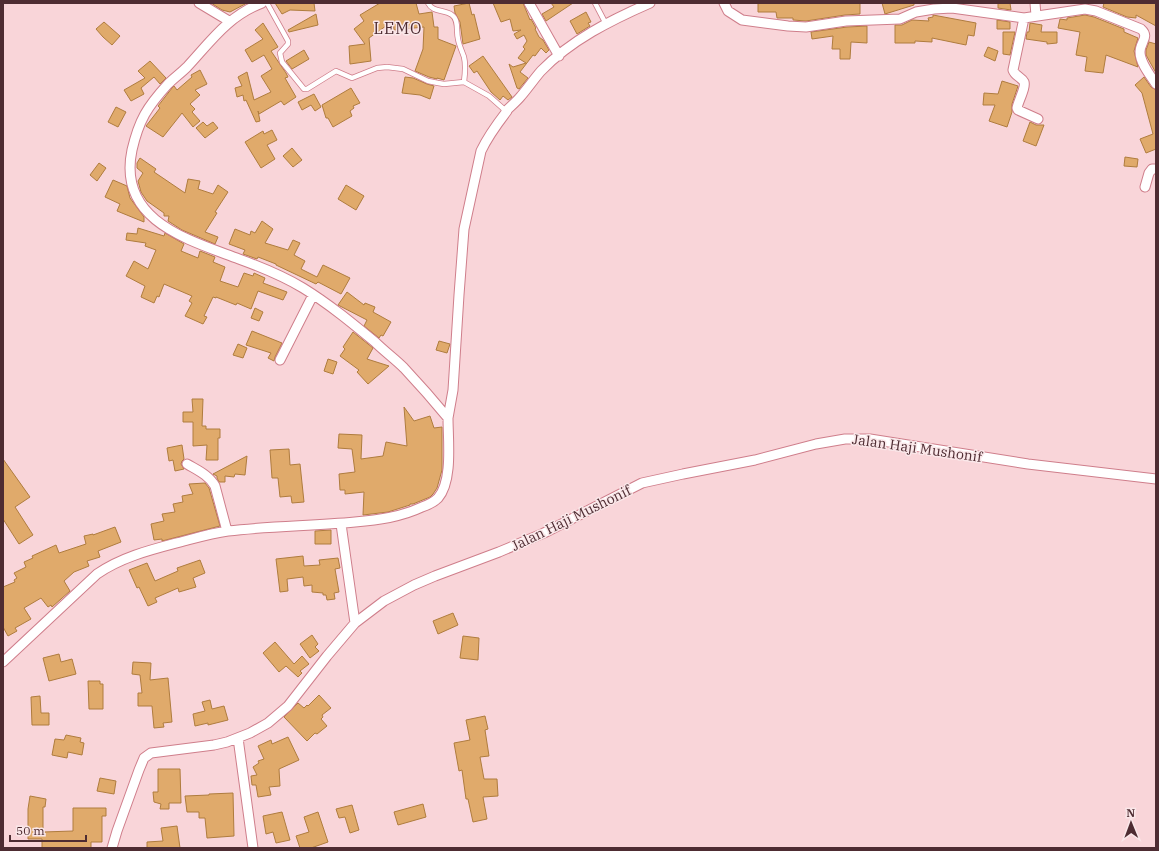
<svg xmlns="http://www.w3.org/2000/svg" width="1159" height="851" viewBox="0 0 1159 851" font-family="'IBM Plex Serif',serif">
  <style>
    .building { fill: #e0aa6b; stroke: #af7c3e }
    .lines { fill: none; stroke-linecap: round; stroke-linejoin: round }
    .service-casing { stroke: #cf7e8b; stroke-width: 6 }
    .minor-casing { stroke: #cf7e8b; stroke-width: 11 }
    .service { stroke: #fff; stroke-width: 4.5 }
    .minor { stroke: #fff; stroke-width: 9 }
    .labels { text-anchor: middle; stroke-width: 3; stroke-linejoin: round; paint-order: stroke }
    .street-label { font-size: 14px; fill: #4e2c32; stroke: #fae7e9 }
    .quarter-label { font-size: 16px; letter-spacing: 1px; fill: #4e2c32; stroke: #fae7e9 }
  </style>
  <rect width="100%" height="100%" fill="#f9d5d9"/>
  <path class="building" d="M211,3h36l-17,9 -8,-2z
    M275,3h39l1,8 -25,-1 -8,4z
    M380,3h36l3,11 13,-2 2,15h4v12l18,7 -12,34 -7,-2v1l-8,-2 -14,-6 8,-22 1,-22 -30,3 -1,-9 -24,17 2,23 -21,3 -1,-18 16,-2 -11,-15 10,-8 -4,-6z
    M469,3l3,12 2,-1 6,25 -17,5 -3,-22 -5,-9 -1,-7z
    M493,3h30l7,17 1,-1 5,9 -1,1 4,8 4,3 6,10 -3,3 -5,-5 -6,8 -2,-1 -13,17 8,6 -9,11 -2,-1 -8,-24 4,3 13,-4 -8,-5 7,-9 -2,-2 4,-6 -3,-6 -7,4 -3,-5 7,-4 -8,1 -3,-12 -9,3z
    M551,3h22l-27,18 -4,-7 12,-7z
    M758,3h102v11l-15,1 -39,6 -13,-1v-2h-16l-1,-6h-18z
    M882,3h32v2l-29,9z
    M998,3h12l1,7 -13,-2z
    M1104,3h52v23l-20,-11v3l-9,-1 -24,-10z
    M586,12l5,10 -3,1 2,3 -13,8 -7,-13z
    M316,14l2,11 -29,7 -1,-2z
    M933,15l43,8 -2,13 -6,-1 -2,10 -34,-7v4l-17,-1v2h-20v-18h7l10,-5 17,1 -1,-3 5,-1z
    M1085,15l9,2 30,12v3l14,6 -4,13 4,16 -32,-12 -3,18 -18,-2 2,-14 -11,-2 4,-23 -22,-4 2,-9 7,1v-2z
    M997,20l13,2v7h-13z
    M104,22l16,14 -8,9 -9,-8 -7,-8z
    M263,23l15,24 -7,4 15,22 2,4 -3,1 11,19 -12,8 -3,-4 -22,13 -1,-3 2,10 -4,1 -10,-22 -2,1 -1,-6 -6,2 -2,-9 7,-2 -4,-9 9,-5 7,28 17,-8 -10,-16 11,-7 -8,-14 -12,7 -7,-12 18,-11 -8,-9z
    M1030,23l12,2 -1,7h16v11l-10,1v-2l-21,-3 1,-7h2z
    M867,26v17l-16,-1 -1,17h-10v-10h-8l1,-13 -21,3 -1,-7 36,-5z
    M1003,32h12l-5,23 -7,-1z
    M1149,42l7,2v29l-10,-18v-5z
    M988,47l10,4 -3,10 -11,-5z
    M304,50l5,9 -17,10 -6,-8z
    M483,56l29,41 -4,3 -5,-4 -3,4 -9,-8 -14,-21 -3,2 -5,-7z
    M150,61l16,17 -6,6 -6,-7 -13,11 3,6 -13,7 -7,-11 21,-12 -7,-7z
    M200,70l7,14 -12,6 5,5 -10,9 5,5 -3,3 8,9 -7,6 -11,-14 -19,24 -17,-11 14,-18 -2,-2 14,-18 2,-2 3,4 15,-13 -1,-2z
    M405,77l8,1 14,6 7,2 -4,13 -10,-4 -18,-2z
    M1144,77l7,10 5,3v59l-10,4 -6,-14 13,-5 -11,-41 -7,-8z
    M1002,81l16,5 -6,18v8l-5,15 -18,-6 6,-16h-12l1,-12 14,1z
    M351,88l9,15 -7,3 1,2 -4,3 2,5 -19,11 -5,-9h-2l-4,-13z
    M314,94l7,13 -6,4 -4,-6 -9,5 -4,-8z
    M116,107l10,5 -8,15 -10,-5z
    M203,122l4,4 6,-4 5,6 -13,10 -9,-10z
    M1030,122l6,3h8l-8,21 -13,-5z
    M272,130l5,10 -10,5 8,14 -14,9 -16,-26 18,-11 1,3z
    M292,148l10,12 -9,7 -10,-11z
    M1125,157l13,2 -1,8 -13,-1z
    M140,158l16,11 -2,3 31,21 3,-14 12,2 -2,8 15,5 5,-9 10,7 -13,20 2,1 -12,19 13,5 -3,7 -33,-14 -14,-9 1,-5h-5v-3l-17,-12 -6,-9 -3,-11 5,-8 -6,-5v-5z
    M99,163l7,5 -9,13 -7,-6z
    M113,180l14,6 3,12 14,19v5l-27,-11 3,-7 -15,-7z
    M346,185l18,11 -8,14 -18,-11z
    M262,221l11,8 -8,14 23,7 5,-10 7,3 -6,12 11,6 -4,8 16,8 6,-12 27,13 -9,16 -23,-12 -2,2 -40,-19v-1l-18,-7 -1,2 -14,-5 2,-4 -16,-6 6,-15 15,6 1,-4 4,2z
    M138,228l26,8 1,-3 19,11 -3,7 17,7 2,-7 15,6 -2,5 12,5 -5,14 18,6 6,-14 9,3 1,-3 11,5 -2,5 24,9 -4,8 -25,-9 -7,18 -14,-6 -1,2 -20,-8v1l-3,-1 -9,19 3,1 -4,7 -18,-8 7,-13 -3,-2 3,-5 -28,-12 -5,13 -2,-1 -3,7 -13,-6 4,-11 -19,-10 8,-15 14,8 8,-19 -11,-4 1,-3 -20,-3 1,-7 10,1z
    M347,292l17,13 1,-2 10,4 -2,5 18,10 -8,14 -2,-1 -2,3 -15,-12 3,-6 -29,-15z
    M255,308l8,4 -4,9 -8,-3z
    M252,331l30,12 -7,14 -1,4 -6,-3 3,-5 -25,-8z
    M353,332l20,16 -6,11 22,7 -21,18 -11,-12 2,-2 -19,-14 5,-7 -2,-2z
    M439,341l11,3 -3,9 -11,-3z
    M238,344l9,4 -4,10 -10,-3z
    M328,359l9,3 -4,12 -9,-3z
    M192,399h11l-1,27h4v3h14v9h-2v22h-12l1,-15 -14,1v-24h-10v-10h10z
    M404,407l10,14 16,-5 4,12 8,-1v43l-5,18 -4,6 -3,3 -17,7h-3v1l-22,7 -25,3 1,-23 -19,2v-4h-5l-1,-16 16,-2 -3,-23 -14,-1 1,-14 23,1 -1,24 22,-3 3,-14 21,4z
    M182,445l2,14 -2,2 -1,3 3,5 -9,2 -2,-11 -4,1 -2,-13z
    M289,449l1,16 10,-1 4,38 -12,1 -1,-7 -11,1 -2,-19h-6l-2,-28z
    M247,456l-2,19 -10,-1 -1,3 -9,-1v6h-6l-2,-4v-2l-4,-2z
    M3,459l27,38 -15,10 18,28 -14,9 -16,-25z
    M205,483l4,5 11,38 -58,15v-2l-8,1 -3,-16 13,-3 -2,-7 13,-2 -2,-8 10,-2 -1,-6 11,-2 -4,-10z
    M115,527l6,15 -23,9 2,6 -13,4 2,5 -15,6 -10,9 6,10 -18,16 -1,-2 -3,2 -7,-9 -17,10 7,11 -16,9 2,3 -9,5 -5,-9v-40l12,-5 -1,-2 3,-2 -3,-5 12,-6 -2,-5 9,-4 -1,-2 24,-11 3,8 27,-9 -2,-8 9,-2v1z
    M331,530v14h-16v-13z
    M303,556l1,10 16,-1 -1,-5 19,-2 2,10 -5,1 4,23 -5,1 1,6 -8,1 -1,-5h-3v-2l-11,-1v-7l-8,1 -1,-9 -16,2 1,12 -8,1 -4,-33z
    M200,560l5,13 -12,5 3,9 -17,5 -1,-4 -23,10 2,4 -9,4 -9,-19 -2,1 -8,-18 18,-7 8,18 23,-10 -1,-3z
    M453,613l5,12 -20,9 -5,-13z
    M312,635l6,9 -3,3 4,4 -9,7 -10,-14z
    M463,636l16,2 -1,22 -18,-2z
    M275,642l19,22 8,-8 7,8 -9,7 2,2 -4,4 -12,-11 -7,6 -16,-19z
    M59,654l2,8 11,-3 4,15 -27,7 -6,-23z
    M133,662l18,1 -1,17 18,-2 4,44 -9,1 1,4 -10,1 -2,-22h-14v-13h4l-2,-18 -8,-1z
    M88,681h12v3h3v25h-14z
    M319,695l12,13 -9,7 1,2 -2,2 6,7 -10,8 -2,-1 -8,8 -23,-24 14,-14 6,5 3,-3 1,1z
    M40,696l1,17h8v12h-17l-1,-28z
    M210,700l2,9 12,-3 4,14 -20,5v-2l-13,3 -2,-12 12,-3 -3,-9z
    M485,716l3,13 -3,1 4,26 -9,1 4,22h13l1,17 -15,1 4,22 -14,3 -5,-23h-2l-4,-29 -3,1 -5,-28 16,-3 -4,-20z
    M66,735l15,3 -1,4 4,1 -2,12 -14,-3 -1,6 -15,-3 3,-16 9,1z
    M288,737l11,23 -20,9 1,17 -11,1 2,8 -13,2 -2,-12h-4l-1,-9 6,-1 -4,-8 6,-4 -1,-2 6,-2 -6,-13 13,-6 1,4z
    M158,769h22l1,34h-12v6h-9l1,-5 -7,-2 -1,-10h5z
    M100,778l16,3 -2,13 -17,-3z
    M233,793l1,43 -27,2 -2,-20h-6v-6h-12l-2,-16 24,-1v-1z
    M30,796l16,3 -1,8h-2v25l30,-1v-23h33v8h-4v26h-11v6h-49v-9h-14v-30z
    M423,804l3,13 -28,8 -4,-13z
    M352,805l7,25 -9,3 -5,-16 -6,1 -3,-9z
    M282,812l8,28 -14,3 -3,-11 -7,2 -3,-18z
    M318,812l10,30 -17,6h-11l-4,-12 13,-4 -5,-15z
    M177,826l3,22h-33v-6l16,-1 -2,-13z"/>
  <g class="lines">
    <defs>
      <path id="service" d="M267,3l21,38v3l-8,9 2,9 22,27h3l29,-18 16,7 25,-10 10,-1 16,2 25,12 10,2 6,1 20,-2 25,14 17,15
        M428,3c5,10 16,6 24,12 7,5 4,16 6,24 1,6 4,12 6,18 2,8 1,17 0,25
        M595,3l11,21"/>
      <path id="minor" d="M199,3l30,18
        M529,3l30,53
        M724,3l4,8 14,9 46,6 18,1 40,-6 54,-2 16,-7 18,-3 18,-1 72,10 61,-9 11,2 45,18c9,8 -1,13 -1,23 0,11 10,23 16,32
        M1035,3l1,13
        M1024,18l-11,52c2,6 8,7 11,12 2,5 -6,20 -7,26l1,2 20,9
        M1145,187l4,-14 3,-4h4
        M280,360l33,-65
        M448,418l5,-28 6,-95 5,-66 17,-78c7,-15 16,-27 26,-40h-1c5,-5 11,-10 15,-15 7,-8 13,-17 20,-25 30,-31 70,-51 109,-68
        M187,464c10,6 22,11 28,22l12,45
        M341,524l14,99
        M3,662l94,-88c26,-18 57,-25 87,-33 15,-4 29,-8 44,-10 42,-5 85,-5 127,-9 23,-2 46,-5 67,-15 6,-2 12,-5 16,-9 15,-17 10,-58 10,-80 -14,-17 -29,-34 -44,-50 -9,-9 -20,-17 -29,-26 -23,-19 -46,-38 -72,-54 -20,-12 -42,-21 -64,-29 -50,-19 -122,-38 -107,-109 7,-30 15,-43 36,-66 6,-6 13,-11 19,-17 24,-26 41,-51 75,-64
        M238,738l15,110
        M112,848l5,-17 22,-61 5,-12 7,-5 63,-8 13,-3 23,-9 18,-10 20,-17 39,-50 28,-33 29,-22 30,-16 21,-9 64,-24 45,-19 98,-50 41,-9 72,-14 61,-16 29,-5h25l158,25 128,15"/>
    </defs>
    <use href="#service" class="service-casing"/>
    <use href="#minor" class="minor-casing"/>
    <use href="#service" class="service"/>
    <use href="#minor" class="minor"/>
  </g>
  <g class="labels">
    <g class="street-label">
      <text transform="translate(917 448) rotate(8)" y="5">Jalan Haji Mushonif</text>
      <text transform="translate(571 518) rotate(-26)" y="5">Jalan Haji Mushonif</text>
    </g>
    <g class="quarter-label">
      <text x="398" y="34">LEMO</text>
    </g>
  </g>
  <rect width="1159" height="851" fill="none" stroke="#4e2c32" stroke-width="8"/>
  <g transform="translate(1131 823) rotate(359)" stroke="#fae7e9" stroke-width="3" paint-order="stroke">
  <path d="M0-3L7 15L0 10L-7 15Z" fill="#4e2c32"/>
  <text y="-6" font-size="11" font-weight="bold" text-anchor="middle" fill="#4e2c32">N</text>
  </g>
  <path d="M10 835v6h76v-6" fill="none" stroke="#4e2c32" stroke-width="2"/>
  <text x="16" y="835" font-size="12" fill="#4e2c32" stroke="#fae7e9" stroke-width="3" paint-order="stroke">50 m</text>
</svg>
